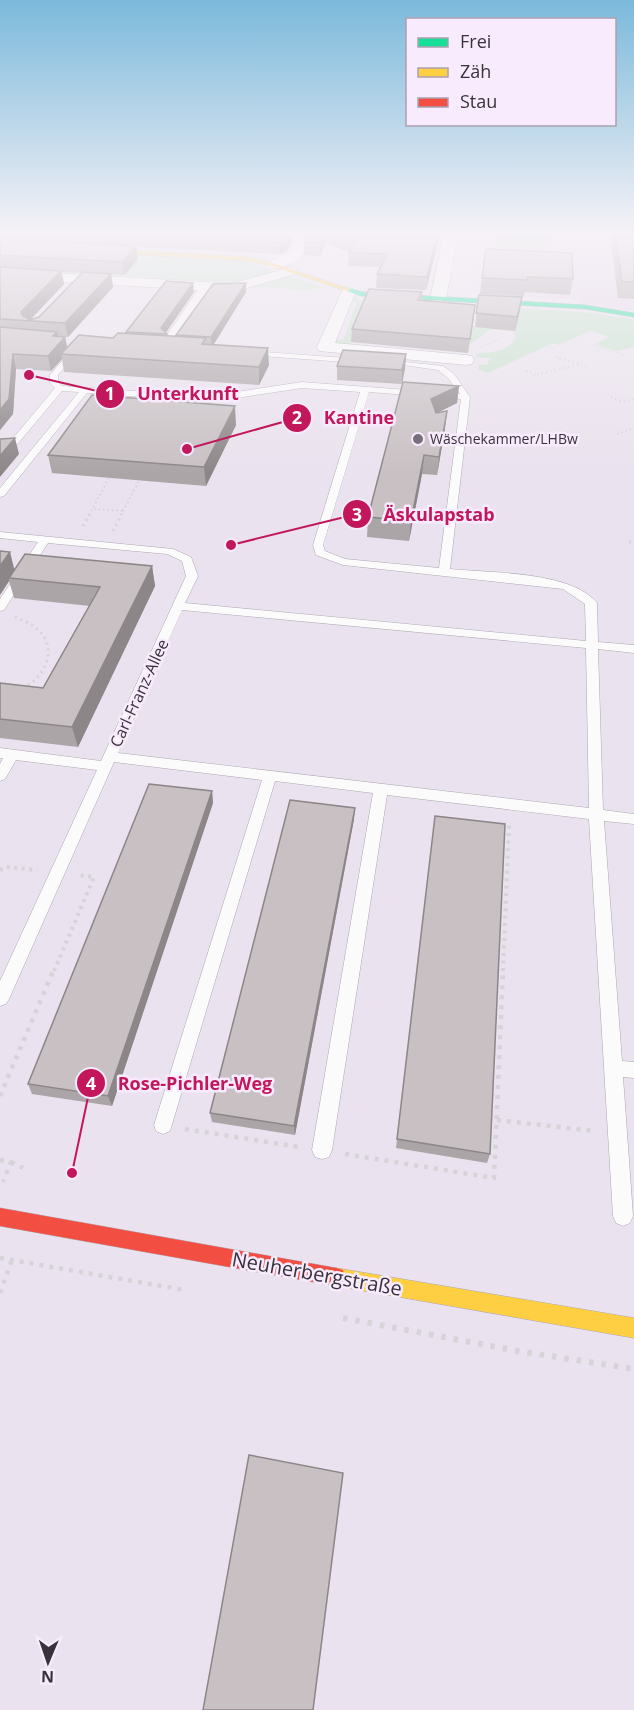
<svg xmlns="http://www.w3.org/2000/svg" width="634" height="1710" viewBox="0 0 634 1710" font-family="'Open Sans',sans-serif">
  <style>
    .built { fill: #e5d7ec }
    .green { fill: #c6e2cd }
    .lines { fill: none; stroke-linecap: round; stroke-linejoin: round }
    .lane-casing { stroke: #ada7b0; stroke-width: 1 }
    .street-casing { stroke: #ada7b0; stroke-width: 1 }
    .fast-casing { stroke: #ada7b0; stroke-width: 1 }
    .slow-casing { stroke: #ada7b0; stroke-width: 1 }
    .jam-casing { stroke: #ada7b0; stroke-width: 1 }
    .path-far5 { stroke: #d6d4d8; stroke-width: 1.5; stroke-dasharray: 1.5 2; stroke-linecap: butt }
    .path-far4 { stroke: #d6d4d8; stroke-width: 2; stroke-dasharray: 1.5 3; stroke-linecap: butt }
    .path-far3 { stroke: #d6d4d8; stroke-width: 3; stroke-dasharray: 2 4; stroke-linecap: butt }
    .path-far2 { stroke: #d6d4d8; stroke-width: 4; stroke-dasharray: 3 4.5; stroke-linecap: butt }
    .path-far1 { stroke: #d6d4d8; stroke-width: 4.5; stroke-dasharray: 4 6; stroke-linecap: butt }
    .path { stroke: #d6d4d8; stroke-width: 6; stroke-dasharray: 4.5 8; stroke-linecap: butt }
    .lane { fill: #fcfbfc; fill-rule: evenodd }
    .street { fill: #fcfbfc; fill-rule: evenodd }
    .fast { fill: #16e098; fill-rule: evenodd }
    .slow { fill: #ffcf43; fill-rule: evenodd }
    .jam { fill: #f24e42; fill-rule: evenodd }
    .wall { fill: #aca5a8; fill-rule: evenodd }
    .shaded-wall { fill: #8c8688 }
    .building { fill: #c8c0c3; stroke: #8c8688; stroke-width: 1.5 }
    .poi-dot { fill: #76707a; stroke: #f7ebfd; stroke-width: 2 }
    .labels { text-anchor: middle; stroke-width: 5; stroke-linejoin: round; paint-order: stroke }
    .far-poi-label { font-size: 14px; fill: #38323b; stroke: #f7ebfd; text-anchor: start }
    .street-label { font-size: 16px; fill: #38323b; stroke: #f7ebfd }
    .near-street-label { font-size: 20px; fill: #38323b; stroke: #f7ebfd }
    .leader { fill: none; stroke: #c2185b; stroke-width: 2 }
    .callout-dot { fill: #c2185b; stroke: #f7ebfd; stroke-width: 2 }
    .mark-label { font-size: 18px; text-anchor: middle; font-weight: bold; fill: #fff }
    .callout-label { font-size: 18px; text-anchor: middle; font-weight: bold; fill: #c2185b; stroke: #f7ebfd; stroke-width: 5; stroke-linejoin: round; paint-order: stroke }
  </style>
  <rect width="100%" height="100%" fill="#eae2ee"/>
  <path class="built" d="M487,234h147v77l-55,-8 -1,-3 -99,-6z"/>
  <path class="green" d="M498,234h51v18l-53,-3z
    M0,246l244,15 81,27 -19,2 -306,-18z
    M355,296l4,2 -1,2 18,2 38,19 100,9 2,-8 -28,-2 33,-12 62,4 51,7v28l-17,4 -22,-7 14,-7 -18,-6 -33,14 -5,-2 -65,30 -10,-4 1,-4h8l3,-7 -15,-1 4,-4c16,-1 26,-1 36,-14l-1,-8 -23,-2 -22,16 -116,-7 -4,9 -14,-2 -3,-5h11l14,-38 -7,-1z"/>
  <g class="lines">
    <defs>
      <path id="lane" d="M73,348l7,2 -22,25v7l4,4 148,10 92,-14 158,12 -12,-16 -10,-8 -55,-8 4,-2 56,6 11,8 16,23 -20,172c39,4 122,2 147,34l1,39 36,3v8l-36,-4 5,161 31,4v10l-30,-3 18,240 12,1v16l-11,-1 10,139 -3,7 -7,3 -7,-3 -3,-7 -24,-397 -202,-24 -55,355 -3,7 -7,2 -7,-2 -3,-7 61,-357 -98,-12 -105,350 -7,3 -7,-3 -2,-6 108,-345 -148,-18 -105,237 -3,5 -6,2v-25l97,-211 -81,-10 -11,19 -5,2v-17l3,-6h-3v-10l101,13 85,-185 -4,-15 -15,-7 -119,-11 -44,67 -4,1v-12l38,-57 -38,-4v-6l173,17 18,8 7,19 -13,27 401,38 -1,-37 -22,-15 -220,-24 -27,-10 -3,-10 47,-153 -58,-4 -92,14 -123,-9 -83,103 -4,1v-9l79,-96 -17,-1 -52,62h-6v-4l51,-61 -5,-5v-8zM369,392l92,7 -22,169 -94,-9 -20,-8 -2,-6zM182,610l404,38 3,160 -471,-55z
        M249,351l111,8 4,2 -4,2 -114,-8 -1,-2z"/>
      <path id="street" d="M297,234h13l-10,25 -21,9h-10l-2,-3 2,-3 20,-9z
        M444,234h14l-12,65 -8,5 -8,-5z
        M291,267l7,4 -2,3 -57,16 -27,1 -34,51 -6,2 -8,-5 34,-49 -198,-12v-8l224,13 14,-1z
        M349,287l7,4 -21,52 131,12 6,1 2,4 -2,4 -6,1 -147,-14 -2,-4 25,-56z"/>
      <path id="fast" d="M349,288l13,4 223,13 49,8v4l-49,-8 -224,-13 -14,-5z"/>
      <path id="slow" d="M0,243l248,14 28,7 76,26 -5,1 -75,-25 -24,-5 -248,-14z
        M336,1268l298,50v20l-298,-52 -7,-2 -2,-7 2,-7z"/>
      <path id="jam" d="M0,1208l336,60 7,2 2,7 -2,7 -7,2 -336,-60z"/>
    </defs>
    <use href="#lane" class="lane-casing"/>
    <use href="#street" class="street-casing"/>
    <use href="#fast" class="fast-casing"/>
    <use href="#slow" class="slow-casing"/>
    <use href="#jam" class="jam-casing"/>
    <path class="path-far5" d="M605,234l6,59
      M471,244l4,25 -2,15
      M593,345l33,11
      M481,347l19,-8
      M555,357l5,1"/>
    <path class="path-far4" d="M555,357l24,6
      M526,371l11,3
      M533,376l47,-12 7,3
      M611,397l11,5 12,-3
      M617,434l17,-6
      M94,509l30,2
      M89,515l20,-37
      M121,515l18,-34"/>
    <path class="path-far3" d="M83,526l7,-12
      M113,531l9,-17
      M629,542h5
      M15,617c10,4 21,9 28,18 13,19 0,42 -18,52"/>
    <path class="path-far2" d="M0,870l6,-3 31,3
      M54,971l40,-94 -16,-2
      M503,971l6,-148"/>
    <path class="path-far1" d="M0,1096l54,-127
      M497,1120l97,11
      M185,1129l114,18
      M345,1154l149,24 9,-209
      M0,1160l11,2 -8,20
      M11,1162l12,6
      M0,1258l185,32
      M0,1293l12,-33"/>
    <path class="path" d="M343,1318l175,33 116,18"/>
    <use href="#lane" class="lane"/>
    <use href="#street" class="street"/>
    <use href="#fast" class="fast"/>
    <use href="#slow" class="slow"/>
    <use href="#jam" class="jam"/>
  </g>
  <path class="wall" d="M0,234h294l-7,17 -7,3 -144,-7 2,12 -14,16 -13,-1 2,13 -45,50h-3l2,10 46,-9 13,-5v-1l68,-40 -29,41 2,3h10l-1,-1 70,-52v9l-32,52 55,21 -10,20 -195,-13 -2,-13 -11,12 -35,-2 -3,45 -13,16zM62,272l20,1 -43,44 -9,3 34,-36z
    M307,234h133l-14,56 -50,-2 1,-14 4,-7 -33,-1 1,-14 -23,-9 -6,13 -16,-1v-13z
    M610,234h24v65l-16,-1z
    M486,249l87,30 -3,16 -45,-3 -1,4 -44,-2z
    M422,292l-1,9 53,17 -6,35 -117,-11 1,-13z
    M479,295l43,2 -2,13 -5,21 -40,-4z
    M406,354l-1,14 -3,16 -65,-4v-14z
    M403,382l56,4 -2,17 -21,10 9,16 -8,46 -15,-1 -13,67 -42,-4 1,-20z
    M236,425l-30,61 -154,-13 -4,-18z
    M0,551l15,19 137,-4 3,20 -77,161 -78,-9v-55l43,5 47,-82 -76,-8 -5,-17 -9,14z
    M212,791l1,12 -101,303 -80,-12 -4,-10z
    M435,816l55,338 -3,9 -91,-15z
    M354,819l-59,316 -83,-13 -2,-9z"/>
  <path class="shaded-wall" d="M289,234h5l-7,17 -7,3v-12z
    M324,234h2v9l-6,13v-13z
    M438,234h2l-14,56 1,-13z
    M136,246l2,13 -14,16 -2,-13z
    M61,271l3,13 -35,37h-6l-2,-9z
    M111,274l2,13 -45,50 -3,-14z
    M193,283l1,9 -29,42 -4,-6z
    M246,283v9l-34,55 -1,-10z
    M522,297l-2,13 -5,21 2,-14z
    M57,332l3,11 5,-6 3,14 -7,3 1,5 -11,12 -3,-15 5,-20z
    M268,348l1,17 -10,20v-18z
    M13,354l3,15 -3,45 -13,16v-20z
    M406,354l-1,14 -3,16v-14z
    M459,386l-2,17 -28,14 2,-18z
    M235,406l1,19 -30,61 -2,-19z
    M447,411l-2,18 -8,46 2,-18z
    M15,438l4,16 -19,23v-21z
    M424,455l-2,19 -13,67 2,-20z
    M10,552l5,20 -6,6v3l-9,14v-29z
    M152,566l3,20 -77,161 -6,-20z
    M212,791l1,12 -101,303 -4,-10z
    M355,808l-1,11 -59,316 -1,-9z"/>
  <path class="building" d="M140,234h149l-2,4 -7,4z
    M307,234h17l-4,9 -16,-1z
    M336,234h102l-11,43 -50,-3 11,-20 -39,-1 4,-12z
    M615,234h19v48h-12z
    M0,239l136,7 -14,16 -122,-7z
    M486,249l86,4 1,26 -45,-2 -1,3 -45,-2z
    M0,267l61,4 -40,41 1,3 8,5 9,-3 44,-45 28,2 -46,49 -65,-4z
    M166,281l27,2 -32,45 6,6 -41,-2z
    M246,283l-35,54 -35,-2 37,-51z
    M369,289l53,3 -4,8 57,5 -5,34 -118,-10z
    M479,295l43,2 -5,20 -41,-4z
    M0,327l57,5 -4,4 12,1 -17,19 -35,-2 -4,45 -9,11z
    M118,333l88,5 -4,6 66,4 -9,19 -198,-13 18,-19 34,3z
    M343,350l63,4 -4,16 -65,-4z
    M403,382l56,4 -28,13 5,14 11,-2 -8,46 -15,-2 -13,66 -43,-4z
    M92,395l143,11 -31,61 -156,-12z
    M15,438l-15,18v-17z
    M0,551l10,1 -10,14z
    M25,554l127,12 -80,161 -72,-8v-36l43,5 57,-101 -91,-9z
    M149,784l63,7 -104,305 -80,-12z
    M290,800l65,8 -61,318 -84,-13z
    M435,816l70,8 -15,330 -93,-15z
    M249,1455l94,18 -30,237h-110z"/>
  <linearGradient id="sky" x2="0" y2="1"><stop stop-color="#7bb9db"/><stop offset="0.49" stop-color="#f6f2f7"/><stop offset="1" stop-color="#f6f2f7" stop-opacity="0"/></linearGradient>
  <rect width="634" height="474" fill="url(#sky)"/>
  <circle class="poi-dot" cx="418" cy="439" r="6"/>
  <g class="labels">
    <g class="far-poi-label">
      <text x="430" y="444">Wäschekammer/LHBw</text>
    </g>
    <g class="street-label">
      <text transform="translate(139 693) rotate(-65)" y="6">Carl-Franz-Allee</text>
    </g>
    <g class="near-street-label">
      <text transform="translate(317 1274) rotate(10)" y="7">Neuherbergstraße</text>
    </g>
  </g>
  <path class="leader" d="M29 375L110 394M187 449L297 418M231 545L357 514M72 1173L91 1083"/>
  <g class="callout-dot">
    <circle cx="29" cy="375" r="6"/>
    <circle cx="187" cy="449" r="6"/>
    <circle cx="231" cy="545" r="6"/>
    <circle cx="72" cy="1173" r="6"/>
    <circle cx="110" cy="394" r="15"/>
    <circle cx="297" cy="418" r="15"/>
    <circle cx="357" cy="514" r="15"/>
    <circle cx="91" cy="1083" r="15"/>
  </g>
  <g class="mark-label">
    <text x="110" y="400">1</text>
    <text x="297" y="424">2</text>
    <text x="357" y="521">3</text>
    <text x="91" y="1090">4</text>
  </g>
  <g class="callout-label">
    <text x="188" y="400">Unterkunft</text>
    <text x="359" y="424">Kantine</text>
    <text x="439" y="521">Äskulapstab</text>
    <text x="195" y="1090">Rose-Pichler-Weg</text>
  </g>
  <rect x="406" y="18" width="210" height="108" fill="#f7ebfd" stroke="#aba1af" stroke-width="1.5"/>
  <rect x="418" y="38" width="30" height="9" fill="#16e098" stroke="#aba1af" stroke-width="1.5"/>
  <text x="460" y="48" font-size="18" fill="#38323b">Frei</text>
  <rect x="418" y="68" width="30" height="9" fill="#ffcf43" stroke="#aba1af" stroke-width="1.5"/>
  <text x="460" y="78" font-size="18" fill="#38323b">Zäh</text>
  <rect x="418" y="98" width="30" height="9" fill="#f24e42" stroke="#aba1af" stroke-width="1.5"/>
  <text x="460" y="108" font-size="18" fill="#38323b">Stau</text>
  <g transform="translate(48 1662) rotate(182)" stroke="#f7ebfd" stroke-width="4.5" paint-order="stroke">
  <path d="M0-4.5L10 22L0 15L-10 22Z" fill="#38323b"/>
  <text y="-9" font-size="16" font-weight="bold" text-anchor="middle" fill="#38323b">N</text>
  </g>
</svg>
